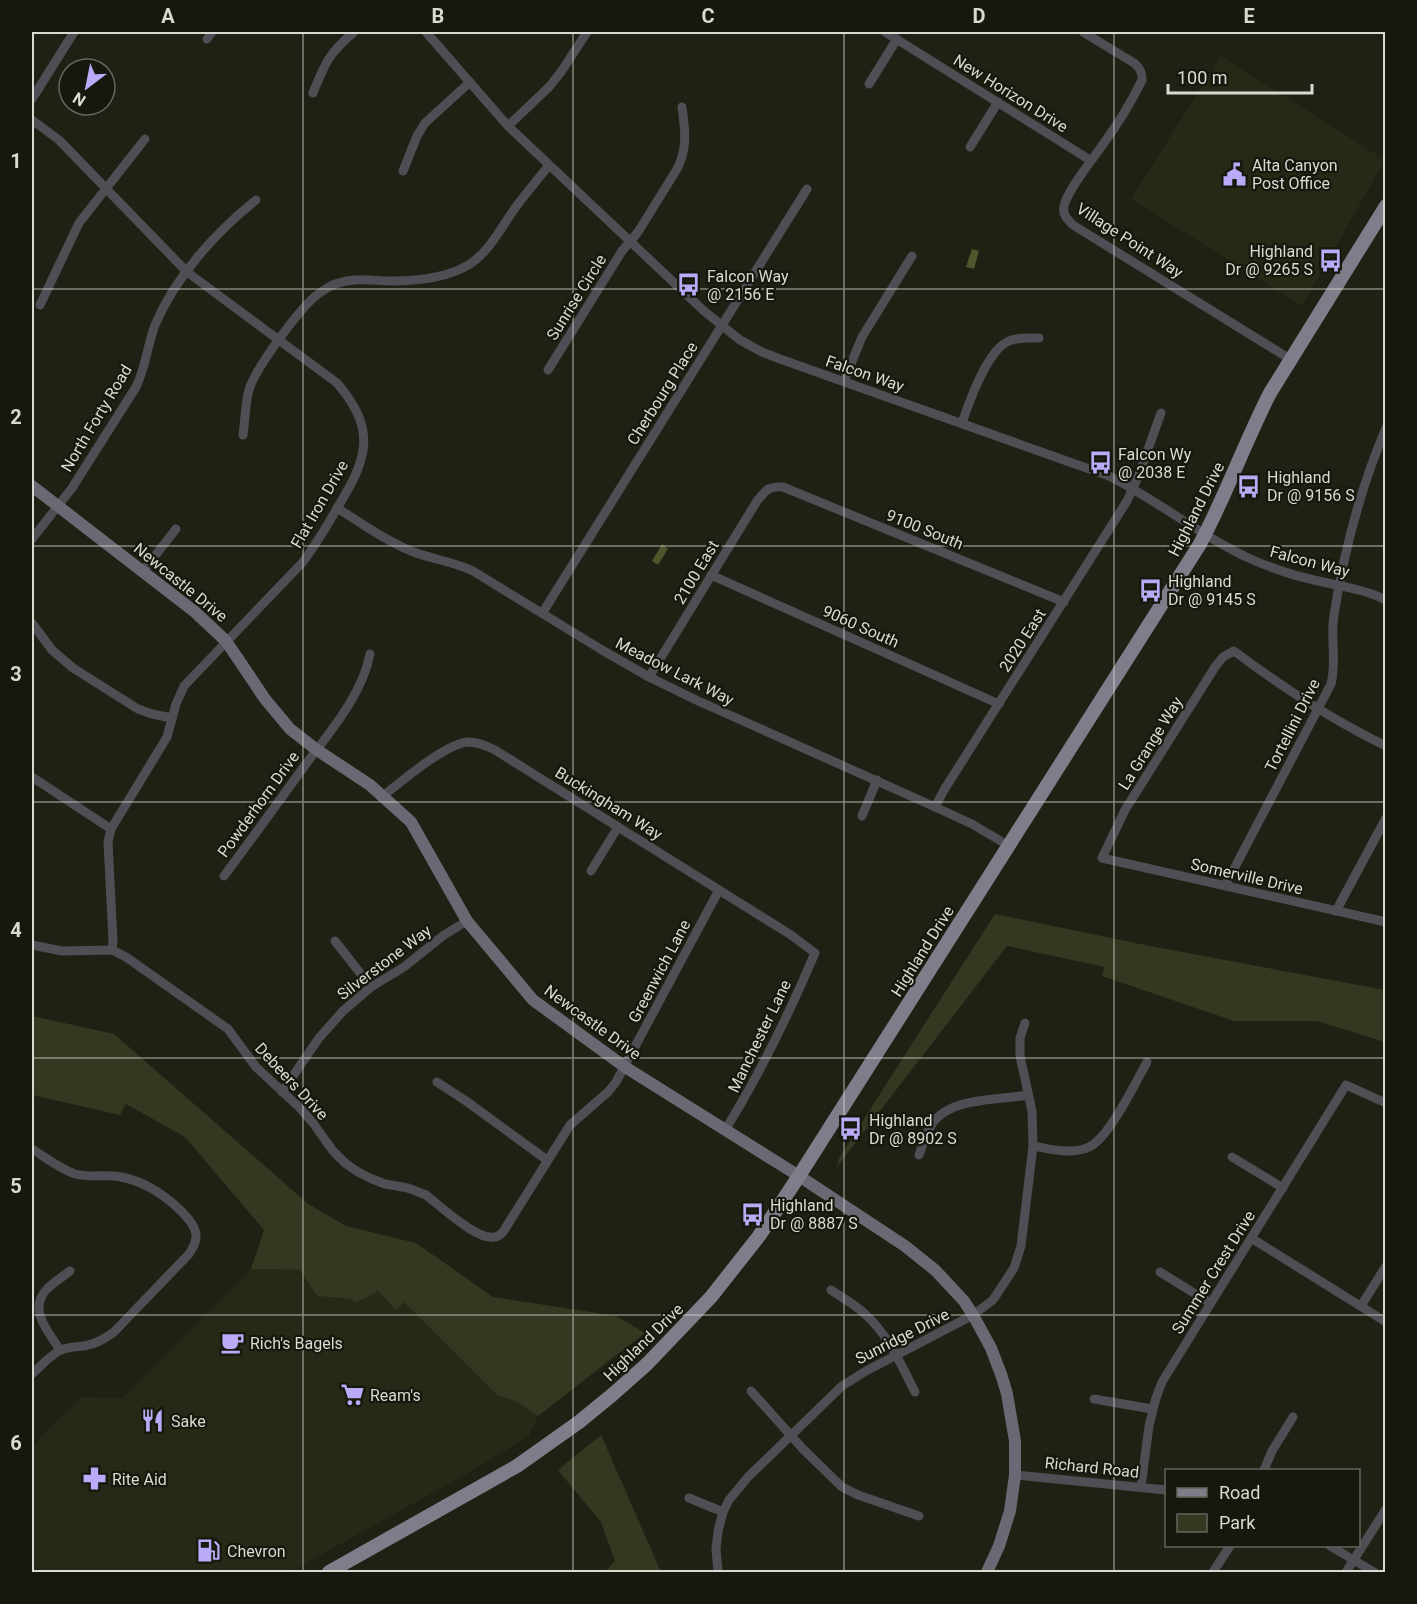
<svg xmlns="http://www.w3.org/2000/svg" width="1417" height="1604" viewBox="0 0 1417 1604" font-family="Roboto,sans-serif">
<rect width="100%" height="100%" fill="#1e2114"/>
<g fill="#252a17">
<polygon points="1221,56 1385,160 1302,306 1131,199"/>
<polygon points="251,1269 300,1270 317,1296 351,1299 378,1291 396,1309 404,1301 497,1395 517,1402 538,1416 529,1436 465,1475 290,1572 32,1572 32,1446 82,1397 122,1398"/>
</g>
<g fill="#333921">
<polygon points="995,914 1140,944 1385,990 1385,1042 1317,1021 1234,1021 1102,976 1105,967 1007,946 836,1168 839,1158"/>
<polygon points="32,1016 114,1034 307,1203 346,1226 416,1243 493,1297 616,1316 645,1333 538,1416 517,1402 497,1395 404,1302 396,1310 378,1291 357,1302 351,1299 317,1296 300,1270 251,1269 264,1230 185,1137 126,1104 120,1115 32,1095"/>
<polygon points="601,1435 661,1572 605,1572 615,1561 601,1522 558,1470"/>
</g>
<g fill="#4d572b">
<polygon points="972,249 979,251 974,269 966,267"/>
<polygon points="662,544 668,549 658,565 652,561"/>
</g>
<g fill="none" stroke-linecap="round" stroke-linejoin="round">
<g stroke="#4f4e54" stroke-width="9">
<path d="M426,32L508,126L704,311L740,340L762,352L780,359L1109,476C1159,501 1202,537 1253,560C1276,570 1299,577 1323,582C1345,587 1366,590 1386,600"/>
<polyline points="885,32 1090,160"/>
<path d="M1083,32L1134,63C1140,68 1142,72 1142,80C1132,101 1115,128 1101,147C1091,162 1068,189 1064,206C1062,214 1067,219 1073,225L1290,359"/>
<polyline points="207,39 212,32"/>
<polyline points="869,84 897,39"/>
<path d="M313,93C325,63 329,53 354,32"/>
<polyline points="32,99 74,32"/>
<path d="M32,120L59,140L187,272L337,383C379,432 366,461 336,510C326,528 315,545 303,562L184,686L176,704L167,737L111,829L108,842L113,941L112,950"/>
<polyline points="508,126 549,87 561,72 587,32"/>
<polyline points="970,147 998,102"/>
<polyline points="403,171 417,136 425,123 470,82"/>
<polyline points="40,305 79,223 145,139"/>
<path d="M548,370L622,251L638,232L677,169C688,148 685,130 682,107"/>
<polyline points="844,381 862,337 912,256"/>
<path d="M962,423C969,402 987,352 1007,342C1016,337 1029,338 1039,338"/>
<path d="M243,435C245,421 245,404 249,390C255,369 302,304 321,292C330,285 343,281 354,280C366,279 379,281 391,281C416,281 448,278 470,264C492,249 502,225 518,204C528,191 539,178 549,165"/>
<path d="M337,508C361,523 384,540 411,551C431,559 452,561 473,571L602,650L649,677L696,700L935,807L972,824L1009,846"/>
<path d="M32,539L72,488L136,387C146,367 147,346 155,325C175,277 216,232 256,200"/>
<polyline points="143,571 176,529"/>
<polyline points="711,575 999,704"/>
<polyline points="543,612 807,189"/>
<polyline points="32,623 52,650 73,668 138,709 152,714 172,718"/>
<path d="M649,677L757,501C766,490 768,486 783,487L1064,602"/>
<path d="M1386,746C1332,720 1282,687 1234,651L1223,657L1215,667L1125,810L1102,858L1386,922"/>
<polyline points="32,777 111,829"/>
<path d="M383,796C402,781 445,744 468,742C478,742 487,746 495,750L791,935L815,953C789,1014 760,1074 725,1130"/>
<polyline points="935,807 944,790 1127,501 1138,477 1161,413"/>
<polyline points="862,816 877,780"/>
<polyline points="591,871 618,827"/>
<path d="M224,876C251,840 277,804 303,768C328,734 362,696 370,654"/>
<path d="M1225,886L1331,684C1337,661 1330,638 1334,615C1344,551 1360,489 1386,428"/>
<polyline points="1336,911 1386,818"/>
<polyline points="335,941 371,987"/>
<path d="M32,945L62,951L112,950L126,957L228,1029L256,1067L300,1108L313,1123L333,1151L345,1163L358,1172L372,1179L385,1184L408,1188L426,1195C440,1206 474,1237 490,1237C496,1238 499,1236 503,1232L570,1125L608,1092L616,1082L719,890"/>
<polyline points="437,1082 466,1101 547,1160"/>
<polyline points="282,1092 319,1038 343,1011 371,987 404,967 444,935 467,921"/>
<path d="M1033,1146C1050,1149 1072,1155 1089,1147C1109,1138 1135,1083 1147,1062"/>
<path d="M32,1149C45,1157 60,1169 75,1174C90,1178 106,1174 121,1177C132,1179 142,1183 151,1188C165,1196 197,1220 196,1237C196,1244 192,1249 189,1254L114,1332C104,1339 96,1344 84,1346C76,1347 69,1347 61,1350C50,1355 41,1366 32,1374"/>
<path d="M919,1155C923,1144 926,1133 932,1124C949,1097 1000,1100 1028,1095"/>
<polyline points="1232,1157 1283,1188"/>
<polyline points="1251,1238 1386,1322"/>
<polyline points="1160,1272 1210,1303"/>
<path d="M831,1290C843,1298 856,1305 866,1315C889,1336 901,1365 915,1392"/>
<polyline points="1361,1306 1386,1266"/>
<path d="M60,1350C49,1332 27,1310 47,1289C53,1283 62,1277 70,1271"/>
<polyline points="751,1391 803,1449 842,1487 858,1495 919,1516"/>
<polyline points="1094,1399 1152,1409"/>
<polyline points="1264,1470 1272,1451 1293,1417"/>
<polyline points="1015,1475 1166,1490"/>
<polyline points="1141,1487 1149,1426 1156,1398 1162,1382 1346,1085 1386,1103"/>
<polyline points="689,1498 723,1512"/>
<polyline points="1330,1546 1374,1572"/>
<polyline points="718,1572 716,1549 718,1531 723,1512 729,1500 748,1477 842,1386 866,1371 973,1315 993,1300 1014,1268 1021,1246 1033,1146 1032,1111 1020,1056 1020,1038 1025,1023"/>
<polyline points="1213,1572 1230,1546"/>
<polyline points="1346,1572 1386,1509"/>
</g>
<polyline stroke="#6a6872" stroke-width="12" points="32,486 195,612 226,641 265,699 290,729 317,750 370,785 411,822 467,921 533,1000 625,1067 799,1176 905,1246 935,1270 964,1301 973,1315 991,1348 1002,1377 1007,1394 1015,1441 1015,1475 1010,1511 999,1546 987,1572"/>
<path stroke="#7f7d8a" stroke-width="14" d="M329,1572L517,1466L579,1422L612,1395L647,1364L711,1297L759,1236L799,1176L1200,544C1226,495 1245,442 1270,393L1386,206"/>
</g>
<path fill="none" stroke="#d9dbd3" stroke-width="1.5" stroke-opacity="0.55" d="M303,32V1572M573,32V1572M844,32V1572M1114,32V1572M32,289H1386M32,546H1386M32,802H1386M32,1058H1386M32,1315H1386"/>
<defs>
<symbol id="civic-bare" viewBox="-9 -9 18 18"><path d="M-.6-6.5H3V-4.5H.6V-3L4-1V1h2V6H-6V1h2V-1L-.6-3ZM-1.2 2.5V6h2.4V2.5Z" fill="#baaaf7" stroke="#15180c" stroke-width="2.5" paint-order="stroke"/></symbol>
<symbol id="bus-bare" viewBox="-9 -9 18 18"><path d="M-5-6H5V4H4V6H2V4H-2V6H-4V4H-5ZM-3.5-4V0h7V-4ZM-3.5 1.2v1.5H-2V1.2ZM2 1.2v1.5H3.5V1.2Z" fill="#baaaf7" stroke="#15180c" stroke-width="2.5" paint-order="stroke"/></symbol>
<symbol id="cafe-bare" viewBox="-9 -9 18 18"><path d="M-5.5-4.5H6V0H3Q3 3.5 0 3.5H-2.5Q-5.5 3.5-5.5 0ZM3-3.2v2h1.7v-2ZM-6 4.5H4V6H-6Z" fill="#baaaf7" stroke="#15180c" stroke-width="2.5" paint-order="stroke"/></symbol>
<symbol id="supermarket-bare" viewBox="-9 -9 18 18"><path d="M-6-5.5h2.5l.6 2H6L4.5 2H-2.5L-4.4-4H-6ZM-1.5 3.2a1.3 1.3 0 1 0 .1 0ZM3 3.2a1.3 1.3 0 1 0 .1 0Z" fill="#baaaf7" stroke="#15180c" stroke-width="2.5" paint-order="stroke"/></symbol>
<symbol id="restaurant-bare" viewBox="-9 -9 18 18"><path d="M-5-6h1v4h1v-4h1v4h1v-4h1v5L-1.5 .5V6h-2V.5L-5-1ZM5-6V6H3V1.5H1.5Q1.5-4 5-6Z" fill="#baaaf7" stroke="#15180c" stroke-width="2.5" paint-order="stroke"/></symbol>
<symbol id="pharmacy-bare" viewBox="-9 -9 18 18"><path d="M-2-6h4v4h4v4h-4v4h-4v-4h-4v-4h4Z" fill="#baaaf7" stroke="#15180c" stroke-width="2.5" paint-order="stroke"/></symbol>
<symbol id="fuel-bare" viewBox="-9 -9 18 18"><path d="M-5.5-6h7V0h2V4h1.3V-2.5L3-4.5l.8-.8L6-3V5H2.5V1h-1V6h-7ZM-4.2-4.7v3.2H.2V-4.7Z" fill="#baaaf7" stroke="#15180c" stroke-width="2.5" paint-order="stroke"/></symbol>
</defs>
<g fill-rule="evenodd">
<use href="#civic-bare" x="1218" y="158" width="33" height="33"/>
<use href="#bus-bare" x="1314" y="244" width="33" height="33"/>
<use href="#bus-bare" x="672" y="268" width="33" height="33"/>
<use href="#bus-bare" x="1084" y="446" width="33" height="33"/>
<use href="#bus-bare" x="1232" y="470" width="33" height="33"/>
<use href="#bus-bare" x="1134" y="574" width="33" height="33"/>
<use href="#bus-bare" x="834" y="1112" width="33" height="33"/>
<use href="#bus-bare" x="736" y="1198" width="33" height="33"/>
<use href="#cafe-bare" x="216" y="1326" width="33" height="33"/>
<use href="#supermarket-bare" x="336" y="1378" width="33" height="33"/>
<use href="#restaurant-bare" x="136" y="1404" width="33" height="33"/>
<use href="#pharmacy-bare" x="78" y="1462" width="33" height="33"/>
<use href="#fuel-bare" x="192" y="1534" width="33" height="33"/>
</g>
<g text-anchor="middle" stroke-width="4.5" stroke-linejoin="round" paint-order="stroke">
<g font-size="16" fill="#d9dbd3" stroke="#15180c">
<text transform="translate(1011 93) rotate(32)" y="6">New Horizon Drive</text>
<text transform="translate(1130 240) rotate(33)" y="6">Village Point Way</text>
<text transform="translate(576 297) rotate(-58)" y="6">Sunrise Circle</text>
<text transform="translate(865 373) rotate(19)" y="6">Falcon Way</text>
<text transform="translate(662 393) rotate(-58)" y="6">Cherbourg Place</text>
<text transform="translate(96 418) rotate(-59)" y="6">North Forty Road</text>
<text transform="translate(319 504) rotate(-60)" y="6">Flat Iron Drive</text>
<text transform="translate(1196 509) rotate(-63)" y="6">Highland Drive</text>
<text transform="translate(925 529) rotate(22)" y="6">9100 South</text>
<text transform="translate(1310 561) rotate(15)" y="6">Falcon Way</text>
<text transform="translate(696 572) rotate(-59)" y="6">2100 East</text>
<text transform="translate(181 582) rotate(39)" y="6">Newcastle Drive</text>
<text transform="translate(861 626) rotate(24)" y="6">9060 South</text>
<text transform="translate(1022 640) rotate(-57)" y="6">2020 East</text>
<text transform="translate(675 671) rotate(27)" y="6">Meadow Lark Way</text>
<text transform="translate(1292 725) rotate(-63)" y="6">Tortellini Drive</text>
<text transform="translate(1150 743) rotate(-58)" y="6">La Grange Way</text>
<text transform="translate(609 803) rotate(32)" y="6">Buckingham Way</text>
<text transform="translate(258 804) rotate(-54)" y="6">Powderhorn Drive</text>
<text transform="translate(1247 876) rotate(13)" y="6">Somerville Drive</text>
<text transform="translate(922 951) rotate(-58)" y="6">Highland Drive</text>
<text transform="translate(384 962) rotate(-37)" y="6">Silverstone Way</text>
<text transform="translate(659 971) rotate(-62)" y="6">Greenwich Lane</text>
<text transform="translate(593 1022) rotate(36)" y="6">Newcastle Drive</text>
<text transform="translate(759 1036) rotate(-64)" y="6">Manchester Lane</text>
<text transform="translate(292 1081) rotate(47)" y="6">Debeers Drive</text>
<text transform="translate(1213 1272) rotate(-58)" y="6">Summer Crest Drive</text>
<text transform="translate(902 1336) rotate(-27)" y="6">Sunridge Drive</text>
<text transform="translate(643 1342) rotate(-44)" y="6">Highland Drive</text>
<text transform="translate(1092 1467) rotate(6)" y="6">Richard Road</text>
</g>
<g font-size="16" fill="#d9dbd3" stroke="#15180c" text-anchor="start">
<text x="1252" y="171">Alta Canyon<tspan x="1252" dy="18">Post Office</tspan></text>
<text x="1313" y="257" text-anchor="end">Highland<tspan x="1313" dy="18">Dr @ 9265 S</tspan></text>
<text x="707" y="282">Falcon Way<tspan x="707" dy="18">@ 2156 E</tspan></text>
<text x="1118" y="460">Falcon Wy<tspan x="1118" dy="18">@ 2038 E</tspan></text>
<text x="1267" y="483">Highland<tspan x="1267" dy="18">Dr @ 9156 S</tspan></text>
<text x="1168" y="587">Highland<tspan x="1168" dy="18">Dr @ 9145 S</tspan></text>
<text x="869" y="1126">Highland<tspan x="869" dy="18">Dr @ 8902 S</tspan></text>
<text x="770" y="1211">Highland<tspan x="770" dy="18">Dr @ 8887 S</tspan></text>
<text x="250" y="1349">Rich's Bagels</text>
<text x="370" y="1401">Ream's</text>
<text x="171" y="1427">Sake</text>
<text x="112" y="1485">Rite Aid</text>
<text x="227" y="1557">Chevron</text>
</g>
</g>
<rect width="1417" height="1604" fill="none" stroke="#15180c" stroke-width="66"/>
<rect x="1165" y="1469" width="195" height="78" fill="#15180c" stroke="#63665c" stroke-width="1.5"/>
<rect x="1177" y="1488" width="30" height="9" fill="#7f7d8a" stroke="#63665c" stroke-width="1.5"/>
<text x="1219" y="1499" font-size="18" fill="#d9dbd3">Road</text>
<rect x="1177" y="1514" width="30" height="18" fill="#333921" stroke="#63665c" stroke-width="1.5"/>
<text x="1219" y="1529" font-size="18" fill="#d9dbd3">Park</text>
<g transform="translate(87 87) rotate(212)"><circle r="28" fill="#15180c" stroke="#63665c" stroke-width="1.5"/>
<path d="M0-4.5L10 22L0 15L-10 22Z" fill="#baaaf7"/>
<text y="-9" font-size="16" font-weight="bold" text-anchor="middle" fill="#d9dbd3">N</text>
</g>
<path d="M1168 84v9h144v-9" fill="none" stroke="#d9dbd3" stroke-width="3"/>
<text x="1177" y="84" font-size="18" fill="#d9dbd3" stroke="#15180c" stroke-width="4.5" paint-order="stroke">100 m</text>
<rect x="33" y="33" width="1351" height="1538" fill="none" stroke="#d9dbd3" stroke-width="2"/>
<g font-size="20" text-anchor="middle" font-weight="bold" fill="#d9dbd3">
<text x="168" y="23">A</text>
<text x="438" y="23">B</text>
<text x="708" y="23">C</text>
<text x="979" y="23">D</text>
<text x="1249" y="23">E</text>
<text x="16" y="168">1</text>
<text x="16" y="424">2</text>
<text x="16" y="681">3</text>
<text x="16" y="937">4</text>
<text x="16" y="1193">5</text>
<text x="16" y="1450">6</text>
</g>
</svg>
